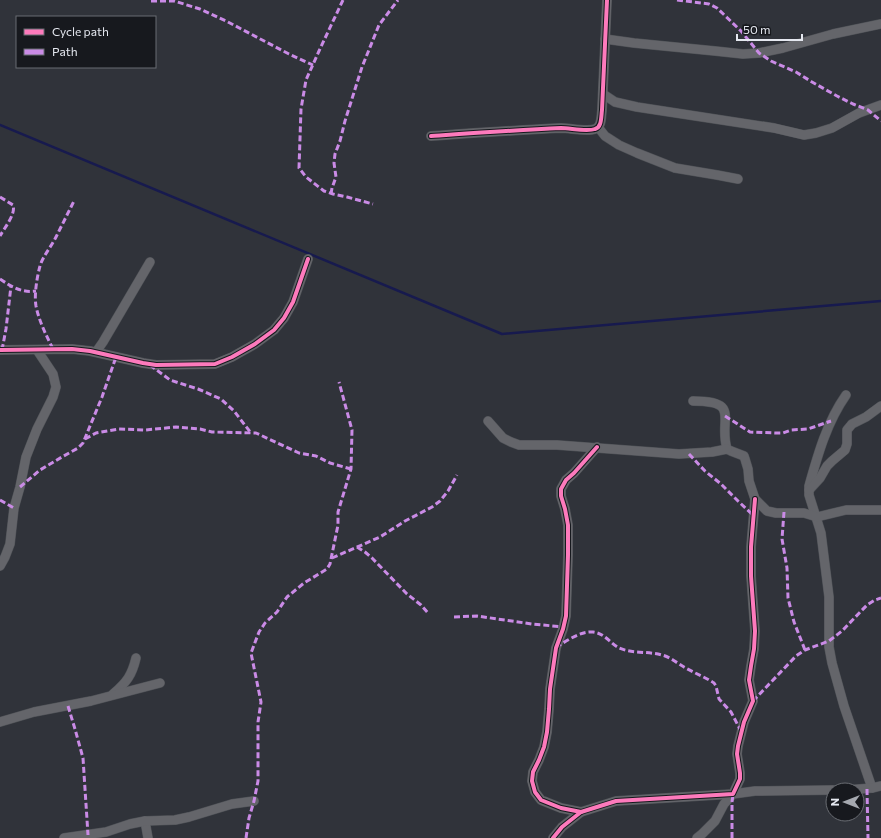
<svg xmlns="http://www.w3.org/2000/svg" width="881" height="838" viewBox="0 0 881 838" font-family="Commissioner,sans-serif">
<rect width="100%" height="100%" fill="#30333a"/>
<g fill="none" stroke-linecap="round" stroke-linejoin="round">
<polyline stroke="#171a4e" stroke-width="2.5" points="0,125 502,334 881,301"/>
<defs>
<g id="minor">
<polyline points="605,39 634,43 715,51 743,54 759,53 783,48 833,34 881,24"/>
<polyline points="603,94 615,102 637,107 774,128 804,135 816,133 832,128 859,113 881,105"/>
<polyline points="598,127 605,136 619,145 637,153 675,168 717,175 738,179"/>
<path d="M431,136C475,133 518,130 561,128C570,128 587,132 595,129C602,127 601,117 602,110L607,0"/>
<polyline points="0,350 72,349 90,351 143,363 156,365 215,364 232,357 255,344 274,330 284,318 293,302 308,259"/>
<polyline points="96,352 103,342 150,262"/>
<path d="M846,395C827,422 818,454 809,486V495L821,533L829,597V647L832,663L844,706L872,788"/>
<path d="M693,401C742,401 718,419 727,449L731,451L744,456L745,459L748,469L749,481L755,499L767,511L776,513H804L817,517L846,510H881"/>
<polyline points="488,421 503,438 511,442 519,445 557,445 679,454 712,452 727,449"/>
<polyline points="809,490 820,478 827,466 832,461 845,450 847,444 847,430 852,424 866,417 881,406"/>
<polyline points="0,566 5,557 10,544 14,508 20,487 26,457 37,429 53,397 56,387 53,374 37,350"/>
<path d="M113,694C127,682 132,675 136,658"/>
<polyline points="0,722 34,712 91,701 160,683"/>
<polyline points="847,790 872,788 881,786"/>
<polyline points="581,812 561,808 541,800 535,792 532,781 533,772 539,760 544,747 547,732 549,709 550,689 556,648 563,629 566,616 568,555 568,525 565,509 561,496 561,489 566,480 574,473 597,447"/>
<polyline points="145,821 148,838"/>
<polyline points="64,838 106,832 130,824 145,821 175,820 189,817 232,804 254,801"/>
<polyline points="553,838 562,827 581,812 616,801 733,794 740,779 740,773 737,754 738,746 744,722 753,701 749,680 751,666 754,649 755,631 751,576 751,547 755,499"/>
<polyline points="697,838 702,834 715,821 724,804 733,794 755,791 833,790"/>
</g>
</defs>
<use href="#minor" stroke="#4e5156" stroke-width="10"/>
<use href="#minor" stroke="#64656a" stroke-width="9"/>
<g stroke="#ca8be6" stroke-width="3" stroke-dasharray="6 3" stroke-linecap="butt">
<polyline points="343,0 319,51 306,80 301,109 299,168 306,177 324,191 333,194 347,197 373,204"/>
<polyline points="677,0 709,4 717,8 741,31 759,53 771,61 796,72 812,82 837,96 853,104 868,110 881,121"/>
<polyline points="151,1 174,1 200,9 226,21 289,54 313,65"/>
<polyline points="331,194 332,188 336,177 334,163 335,154 340,141 345,121 362,67 379,25 398,0"/>
<path d="M0,197L13,205C16,214 5,227 0,236"/>
<path d="M0,279C12,287 21,293 36,291"/>
<path d="M53,349C46,335 39,321 36,306C34,295 37,277 40,266C43,256 51,247 56,237C62,225 68,213 74,201"/>
<polyline points="2,350 6,329 11,286"/>
<polyline points="150,365 170,380 198,389 221,399 234,411 251,433"/>
<polyline points="725,416 750,432 775,433 783,433 791,430 808,429 831,421"/>
<polyline points="85,439 96,433 119,429 145,430 176,427 200,429 212,432 256,433 299,453 316,456 330,463 351,469"/>
<polyline points="689,454 705,471 721,484 738,501 754,516"/>
<polyline points="20,487 40,470 62,457 78,448 83,443 102,397 116,357"/>
<polyline points="0,500 14,508"/>
<polyline points="784,512 782,539 787,568 788,598 794,622 805,650"/>
<polyline points="357,547 365,552 372,558 407,594 421,605 428,613"/>
<polyline points="332,558 380,537 405,521 432,507 440,501 448,491 457,475"/>
<polyline points="454,617 477,616 532,624 564,627"/>
<path d="M556,647C567,641 580,631 593,632C604,633 610,643 619,648C633,654 648,651 662,655C670,657 677,663 684,667C694,673 705,677 714,683L716,686L719,699L731,712L741,731"/>
<polyline points="753,701 796,656 805,650 829,641 842,631 867,605 875,600 881,598"/>
<polyline points="68,706 75,729 83,758 88,835"/>
<polyline points="867,789 868,838"/>
<polyline points="246,838 249,818 254,801 258,781 258,722 261,702 251,653 259,632 265,623 277,612 287,597 304,583 327,569 330,564 338,525 338,512 351,469 352,430 339,382"/>
<polyline points="732,838 732,802 733,794"/>
</g>
<defs>
<g id="cycleway">
<path d="M431,136C475,133 518,130 561,128C570,128 587,132 595,129C602,127 601,117 602,110L607,0"/>
<polyline points="0,350 72,349 90,351 143,363 156,365 215,364 232,357 255,344 274,330 284,318 293,302 308,259"/>
<polyline points="581,812 561,808 541,800 535,792 532,781 533,772 539,760 544,747 547,732 549,709 550,689 556,648 563,629 566,616 568,555 568,525 565,509 561,496 561,489 566,480 574,473 597,447"/>
<polyline points="553,838 562,827 581,812 616,801 733,794 740,779 740,773 737,754 738,746 744,722 753,701 749,680 751,666 754,649 755,631 751,576 751,547 755,499"/>
</g>
</defs>
<use href="#cycleway" stroke="#17191e" stroke-width="6"/>
<use href="#cycleway" stroke="#fd7abc" stroke-width="4"/>
</g>
<rect x="16" y="16" width="140" height="52" fill="#17191e" stroke="#696c72"/>
<rect x="24" y="29" width="20" height="6" fill="#fd7abc" stroke="#696c72"/>
<text x="52" y="36" font-size="12" fill="#e5e8f0">Cycle path</text>
<rect x="24" y="49" width="20" height="6" fill="#ca8be6" stroke="#696c72"/>
<text x="52" y="56" font-size="12" fill="#e5e8f0">Path</text>
<g transform="translate(845 802) rotate(270)"><circle r="19" fill="#17191e" stroke="#696c72"/>
<path d="M0-3L7 15L0 10L-7 15Z" fill="#a6a9b0"/>
<text y="-6" font-size="11" font-weight="bold" text-anchor="middle" fill="#e5e8f0">N</text>
</g>
<path d="M737 34v6h65v-6" fill="none" stroke="#e5e8f0" stroke-width="2"/>
<text x="743" y="34" font-size="12" fill="#e5e8f0" stroke="#17191e" stroke-width="3" paint-order="stroke">50 m</text>
</svg>
